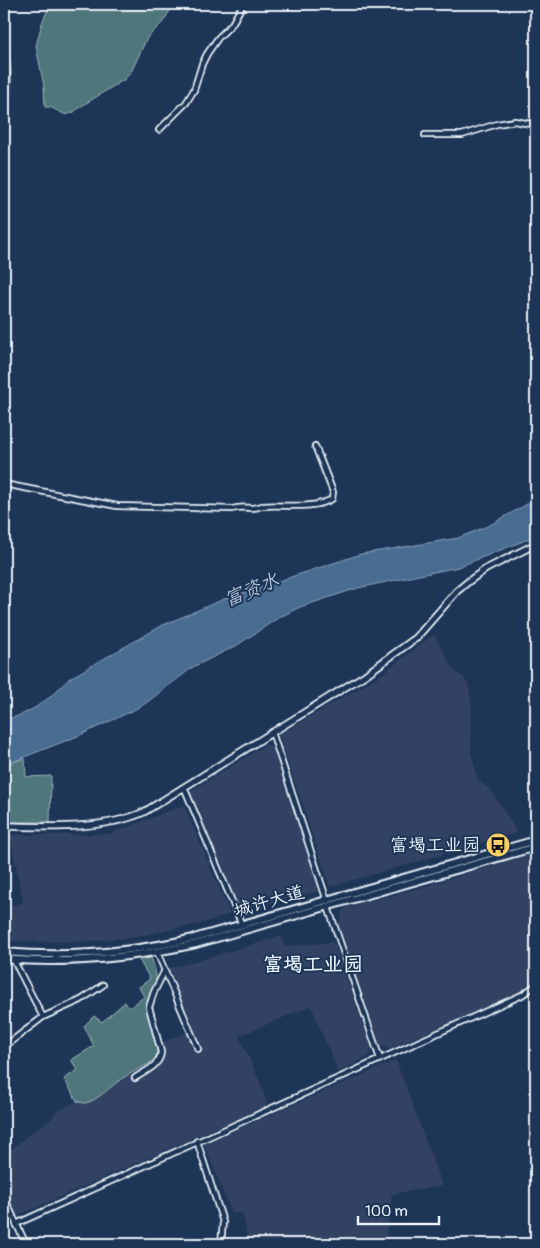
<svg xmlns="http://www.w3.org/2000/svg" width="540" height="1248" viewBox="0 0 540 1248" font-family="Pangolin,'LXGW WenKai TC',sans-serif">
<rect width="100%" height="100%" fill="#1d3557"/>
<filter id="ink" filterUnits="userSpaceOnUse"><feTurbulence type="fractalNoise" baseFrequency=".02" numOctaves="2"/><feDisplacementMap in="SourceGraphic" scale="10" xChannelSelector="R" yChannelSelector="G"/><feConvolveMatrix kernelMatrix="1 2 1 2 8 2 1 2 1" color-interpolation-filters="sRGB"/></filter>
<g filter="url(#ink)">
<g fill="#334263">
<polygon points="434,634 454,671 464,678 468,684 472,706 471,751 477,778 494,794 517,833 330,887 279,735 379,676"/>
<polygon points="267,744 272,747 320,891 241,910 189,792"/>
<polygon points="184,805 230,914 203,923 129,938 74,942 6,941 4,938 4,908 23,902 10,835 110,834"/>
<polygon points="531,854 536,870 536,979 531,987 389,1049 379,1045 339,925 342,912 345,908 423,887"/>
<polygon points="281,936 285,946 334,942 372,1049 368,1057 338,1072 311,1006 239,1036 259,1080 268,1105 17,1216 4,1189 10,1150 37,1128 51,1120 56,1112 77,1101 85,1103 136,1069 151,1063 155,1058 164,1058 161,1043 194,1029 169,968 207,958"/>
<polygon points="396,1060 442,1186 392,1194 385,1244 249,1244 242,1212 232,1214 204,1144"/>
</g>
<g fill="#50767a" stroke="#9cb4b9">
<polygon points="50,4 174,4 163,22 147,38 132,70 125,79 80,107 74,112 66,115 50,107 45,107 44,86 36,46 42,23"/>
<path d="M4,39C11,47 12,82 11,93C10,102 6,111 4,120Z"/>
<polygon points="25,758 26,777 51,776 50,822 4,822 4,765"/>
<path d="M151,958C157,971 158,981 152,994C149,999 147,1003 147,1009C147,1022 162,1046 155,1058C153,1063 130,1073 123,1078C113,1084 96,1102 85,1103C82,1103 80,1102 77,1101L64,1079L78,1070L71,1060L94,1046L84,1026L94,1016L102,1022L125,1002L129,1008L144,997L139,987L150,979L139,960Z"/>
</g>
<polygon fill="#4a6c91" stroke="#89a1ba" points="536,499 536,536 458,567 358,588 300,607 278,618 236,646 193,667 146,703 132,711 78,736 4,765 4,720 21,715 36,707 50,697 70,678 163,625 224,599 361,554 458,538 490,525"/>
<g fill="none" stroke-linecap="round" stroke-linejoin="round">
<defs>
<g id="minor">
<polyline points="159,130 186,103 194,90 202,64 207,54 218,38 232,24 243,4"/>
<polyline points="425,135 462,135 497,124 515,121 536,125"/>
<path d="M4,484L117,506L232,509C239,507 244,507 251,508C255,508 259,507 262,506C284,504 312,510 332,499L333,492L315,446"/>
<polyline points="272,732 327,901"/>
<polyline points="184,787 242,925"/>
<polyline points="328,907 380,1059"/>
<polyline points="4,945 8,952"/>
<polyline points="157,952 198,1049"/>
<polyline points="13,959 43,1017"/>
<polyline points="4,1047 43,1017 81,1000 103,985"/>
<path d="M135,1078C145,1071 160,1066 161,1052L149,1007L154,992L165,970"/>
<polyline points="197,1141 223,1222 221,1244"/>
<polyline points="4,1154 4,1159"/>
<polyline points="4,1197 23,1238 23,1241 16,1244"/>
<polyline points="16,1224 522,995 536,985"/>
</g>
<path id="tertiary" d="M4,826C48,827 104,830 144,812L365,675L416,638L457,591L469,581L486,569L536,544"/>
<g id="secondary">
<path d="M4,952C68,958 131,952 194,938L536,840"/>
<path d="M4,959C69,965 132,958 196,944L536,847"/>
</g>
</defs>
<use href="#minor" stroke="#e8f1f8" stroke-width="8"/>
<use href="#tertiary" stroke="#e8f1f8" stroke-width="9"/>
<use href="#secondary" stroke="#e8f1f8" stroke-width="10"/>
<use href="#minor" stroke="#1d3557" stroke-width="4.5"/>
<use href="#tertiary" stroke="#1d3557" stroke-width="5.5"/>
<use href="#secondary" stroke="#1d3557" stroke-width="6"/>
</g>
</g>
<defs>
<symbol id="bus-disc" viewBox="-11 -11 22 22"><circle r="9.5" fill="#ffd166" stroke="#1d3557"/><path d="M-5-6H5V4H4V6H2V4H-2V6H-4V4H-5ZM-3.5-4V0h7V-4ZM-3.5 1.2v1.5H-2V1.2ZM2 1.2v1.5H3.5V1.2Z" fill="#111"/></symbol>
</defs>
<g fill-rule="evenodd">
<use href="#bus-disc" x="484" y="831" width="28" height="28"/>
</g>
<g text-anchor="middle" stroke-width="4" stroke-linejoin="round" paint-order="stroke">
<g font-size="18" fill="#e8f1f8" stroke="#1d3557" text-anchor="end">
<text x="480" y="851">富堨工业园</text>
</g>
<g font-size="18" fill="#e8f1f8" stroke="#1d3557">
<text transform="translate(269 901) rotate(-16)" y="6">城许大道</text>
</g>
<g font-size="19" font-style="italic" fill="#b1c2d4" stroke="#1d3557">
<text transform="translate(251 589) rotate(-23)" y="7">富资水</text>
</g>
<g font-size="20" font-weight="bold" fill="#e8f1f8" stroke="#1d3557">
<text x="313" y="971">富堨工业园</text>
</g>
</g>
<rect width="540" height="1248" fill="none" stroke="#1d3557" stroke-width="20"/>
<rect x="10" y="10" width="520" height="1228" fill="none" stroke="#e8f1f8" stroke-width="2" filter="url(#ink)"/>
<path d="M358 1216v8h81v-8" fill="none" stroke="#e8f1f8" stroke-width="2.5"/>
<text x="365" y="1216" font-size="15" fill="#e8f1f8" stroke="#1d3557" stroke-width="4" paint-order="stroke">100 m</text>
</svg>
